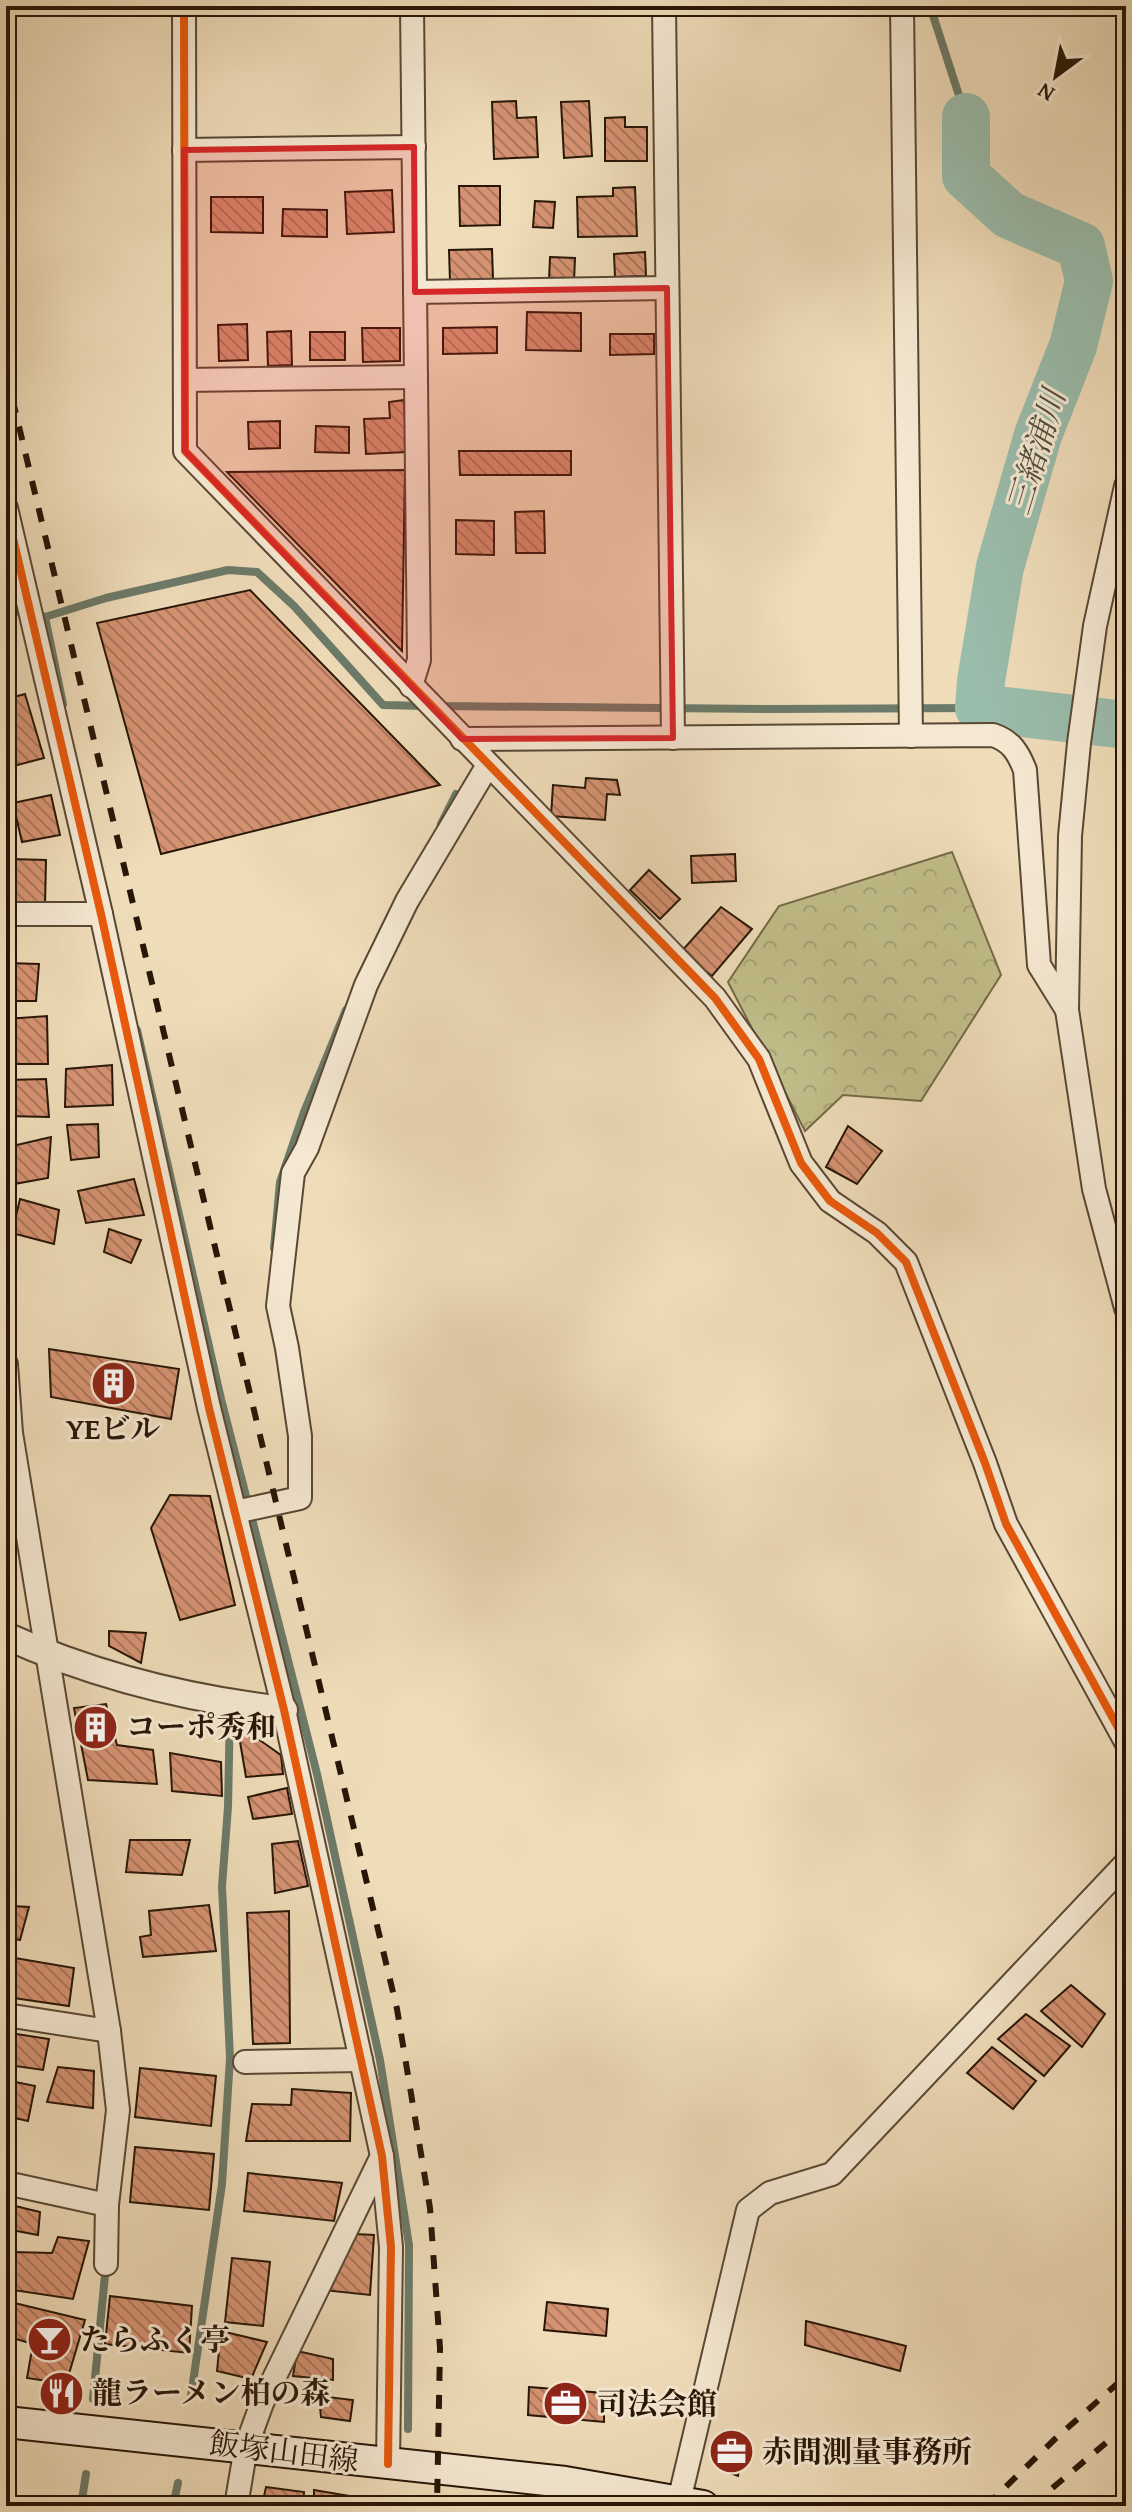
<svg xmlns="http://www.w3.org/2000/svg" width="1132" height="2512" viewBox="0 0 1132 2512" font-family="'Gentium Book Plus','Noto Serif JP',serif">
<defs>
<pattern id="park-crowns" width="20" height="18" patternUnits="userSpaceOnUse" patternTransform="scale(2)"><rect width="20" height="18" fill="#c1be8a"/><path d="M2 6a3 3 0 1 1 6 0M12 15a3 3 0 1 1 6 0" fill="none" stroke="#a6a376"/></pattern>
<pattern id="building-back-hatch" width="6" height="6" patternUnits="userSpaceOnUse" patternTransform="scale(2)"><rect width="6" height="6" fill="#d69373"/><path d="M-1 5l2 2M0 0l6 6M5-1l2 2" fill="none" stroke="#ae775c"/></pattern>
</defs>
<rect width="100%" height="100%" fill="#efdcb9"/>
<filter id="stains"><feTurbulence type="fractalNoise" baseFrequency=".0025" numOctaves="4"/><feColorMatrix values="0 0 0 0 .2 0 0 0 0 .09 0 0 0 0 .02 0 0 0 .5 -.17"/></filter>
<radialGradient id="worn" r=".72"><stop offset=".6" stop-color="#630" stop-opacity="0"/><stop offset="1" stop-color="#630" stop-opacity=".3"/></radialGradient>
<polygon fill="url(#park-crowns)" stroke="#746a48" stroke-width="2" points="952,852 1001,975 921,1101 843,1095 805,1131 728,982 779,906"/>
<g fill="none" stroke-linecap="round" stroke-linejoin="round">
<g stroke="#6c7a69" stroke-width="8">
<polyline points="930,6 966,117"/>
<polyline points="6,609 45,617 106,598 228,570 257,572 294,606 383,705 425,706"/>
<polyline points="45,617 63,704"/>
<polyline points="439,706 773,709 979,708"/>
<polyline points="441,824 456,794"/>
<polyline points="137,1030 221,1399 247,1500"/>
<polyline points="274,1248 280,1182 304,1112 346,1010"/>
<polyline points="250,1511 317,1774 380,2060 409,2245 408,2429"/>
<polyline points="191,2396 222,2184 230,2058 222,1886 228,1807 230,1708"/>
<polyline points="93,2399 106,2265"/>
<polyline points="81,2506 86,2474"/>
<polyline points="173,2506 178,2483"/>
</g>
<polyline stroke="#9abcab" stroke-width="48" points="966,117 966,176 1009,215 1081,246 1089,281 1073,346 1038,435 1000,567 981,681 979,708 1126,725"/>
</g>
<g fill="url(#building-back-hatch)" stroke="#271607" stroke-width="2">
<polygon points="516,101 517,118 536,117 538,157 494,159 492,102"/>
<polygon points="589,101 592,156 564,158 561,102"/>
<polygon points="625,117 625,127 647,127 647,161 605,161 605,118"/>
<polygon points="459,186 500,186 500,225 460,226"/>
<polygon points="635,187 637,236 578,237 577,197 613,196 613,188"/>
<polygon points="392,190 394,232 347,234 345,192"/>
<polygon points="211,197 263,197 263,233 211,232"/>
<polygon points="535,201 555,202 553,228 533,227"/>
<polygon points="283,209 327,210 327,237 282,236"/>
<polygon points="492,249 493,279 450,281 449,250"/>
<polygon points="645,252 646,276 615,277 614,254"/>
<polygon points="550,257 575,258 574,282 549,281"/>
<polygon points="527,312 581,313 581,351 526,350"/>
<polygon points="247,324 248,360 219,361 218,325"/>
<polygon points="497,327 497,353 443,354 443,328"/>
<polygon points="362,328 400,328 400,361 363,362"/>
<polygon points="291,331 292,365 268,366 267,332"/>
<rect x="310" y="332" width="35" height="28"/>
<polygon points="610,334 654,334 654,354 610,355"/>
<polygon points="404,400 407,452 366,454 364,419 390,418 389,402"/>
<polygon points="280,421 280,448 249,449 248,422"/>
<polygon points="316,426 349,427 349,453 315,452"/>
<polygon points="459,451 571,451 571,475 460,475"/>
<polygon points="405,470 402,651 227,472"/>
<polygon points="544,511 545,553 516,553 515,512"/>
<polygon points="456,520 494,521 494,555 456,554"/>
<polygon points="250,590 440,785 161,854 97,623"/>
<polygon points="25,694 44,758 6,768 6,699"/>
<polygon points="586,778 617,780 620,795 607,794 605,820 551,816 553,785 585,788"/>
<polygon points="51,795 60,835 22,842 13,803"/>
<polygon points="735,854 736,881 692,883 691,856"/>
<polygon points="11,859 46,860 45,905 6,904 6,866 11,866"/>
<polygon points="649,870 680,899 660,919 630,890"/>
<polygon points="721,907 752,929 712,976 680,953"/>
<polygon points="6,963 39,964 36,1001 6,1001"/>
<polygon points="47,1016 48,1064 6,1064 6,1019"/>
<polygon points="112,1065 113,1105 65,1107 66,1069"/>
<polygon points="46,1079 49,1117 6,1116 6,1080"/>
<polygon points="98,1124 99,1157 71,1160 67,1125"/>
<polygon points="848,1126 882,1151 857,1184 826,1167"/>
<polygon points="51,1137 48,1178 14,1184 8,1147"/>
<polygon points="134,1179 144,1215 86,1223 78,1191"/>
<polygon points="20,1199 59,1210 54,1244 12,1233"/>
<polygon points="109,1229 141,1240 131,1263 104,1252"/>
<polygon points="49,1349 179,1369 171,1419 51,1397"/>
<polygon points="170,1495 210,1496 235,1605 180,1620 151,1528"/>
<polygon points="109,1631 146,1633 141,1663 109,1646"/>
<polygon points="106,1704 117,1745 153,1750 157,1784 88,1780 74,1708"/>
<polygon points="251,1734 281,1755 283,1774 246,1777 239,1736"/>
<polygon points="170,1753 221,1762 222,1796 172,1791"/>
<polygon points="287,1788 292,1814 253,1819 248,1797"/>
<polygon points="130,1840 190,1840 182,1875 126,1872"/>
<polygon points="298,1841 308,1886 275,1893 272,1844"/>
<polygon points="6,1897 13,1898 12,1906 29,1907 20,1940 6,1937"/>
<polygon points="209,1905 216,1951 143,1957 140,1937 151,1935 149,1911"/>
<polygon points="289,1911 290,2043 253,2044 247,1913"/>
<polygon points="9,1957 74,1968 69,2006 6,1997"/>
<polygon points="1071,1985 1105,2014 1082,2047 1041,2011"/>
<polygon points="1026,2014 1070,2046 1044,2076 998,2039"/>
<polygon points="10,2033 49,2039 43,2070 8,2065"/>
<polygon points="992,2047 1036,2081 1013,2109 967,2073"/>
<polygon points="58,2067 94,2071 93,2108 47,2102"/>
<polygon points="140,2068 216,2076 211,2126 135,2117"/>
<polygon points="6,2080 35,2086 28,2121 6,2116"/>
<polygon points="292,2089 351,2093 350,2141 246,2141 252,2104 291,2105"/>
<polygon points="135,2147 214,2154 209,2210 130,2202"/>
<polygon points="248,2173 342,2183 334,2221 244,2211"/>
<polygon points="7,2204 40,2212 38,2235 6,2229"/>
<polygon points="355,2234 374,2235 370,2295 323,2290"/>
<polygon points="58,2237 89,2241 73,2299 6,2289 6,2271 13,2252 52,2253"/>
<polygon points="232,2258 270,2262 263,2326 225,2322"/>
<polygon points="110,2296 192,2306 189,2353 105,2344"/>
<polygon points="6,2301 85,2320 66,2384 27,2378 33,2344 6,2336"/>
<polygon points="547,2302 608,2309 606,2336 544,2330"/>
<polygon points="806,2321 906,2346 900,2371 805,2345"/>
<polygon points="221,2331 267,2342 251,2379 217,2371"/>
<polygon points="297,2351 333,2359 333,2380 293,2376"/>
<polygon points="46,2384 80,2389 77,2402 43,2396"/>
<polygon points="529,2387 604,2393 604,2422 528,2415"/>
<polygon points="319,2396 353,2400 350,2421 321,2417"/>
<polygon points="723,2431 744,2434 738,2476 719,2469"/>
<polygon points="266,2487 304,2492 303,2506 262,2506"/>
<polygon points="314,2490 356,2497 356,2506 314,2506"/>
</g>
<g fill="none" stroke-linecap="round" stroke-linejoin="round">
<defs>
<g id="minor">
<polyline points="184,6 185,451 715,998 759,1059 801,1163 830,1201 877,1233 906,1262 985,1463 1006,1524 1126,1742"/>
<polyline points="664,6 673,738"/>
<polyline points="902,6 911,736"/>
<polyline points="184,150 414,147"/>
<polyline points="415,292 667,288"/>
<polyline points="185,380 416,377"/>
<polyline points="1126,486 1095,626 1079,743 1070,836 1067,1010 1094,1189 1126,1308"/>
<polyline points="6,508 101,914 209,1408 284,1710 382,2156 391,2247 388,2464"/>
<polyline points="411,686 419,660 412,6"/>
<path d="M462,739L993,735C1011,741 1018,752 1025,770L1039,965L1067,1010"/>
<polyline points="6,914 101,914"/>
<polyline points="6,1364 11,1433 109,2031 118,2110 107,2205 6,2183"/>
<polyline points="235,1512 300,1498 300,1436 287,1348 278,1306 293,1173 307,1148 366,985 407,901 488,765"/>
<polyline points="6,2015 109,2031"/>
<polyline points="245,2062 361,2060"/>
<polyline points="106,2264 107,2205"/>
<polyline points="679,2501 748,2210 770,2193 832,2174 1126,1863"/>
<polyline points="236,2506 246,2447 262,2403 382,2156"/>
</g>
<path id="tertiary" d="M6,1636C95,1676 188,1699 284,1710"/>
<polyline id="secondary" points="6,2422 565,2482 703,2506"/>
</defs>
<use href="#minor" stroke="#594834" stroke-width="26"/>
<use href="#tertiary" stroke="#594834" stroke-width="30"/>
<use href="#secondary" stroke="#271607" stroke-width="34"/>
<use href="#minor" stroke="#f5e8d2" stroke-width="22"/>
<use href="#tertiary" stroke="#f5e8d2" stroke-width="26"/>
<use href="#secondary" stroke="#f5e8d2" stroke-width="30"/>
<g stroke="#271607" stroke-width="6" stroke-dasharray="14 14" stroke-linecap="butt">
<polyline points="6,372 397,2009 430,2208 440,2348 437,2506"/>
<polyline points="986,2506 1055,2439 1126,2376"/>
<polyline points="1031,2506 1126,2426"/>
</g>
<defs>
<g id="cycleway">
<polyline points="184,6 185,451 715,998 759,1059 801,1163 830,1201 877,1233 906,1262 985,1463 1006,1524 1126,1742"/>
<polyline points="6,508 101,914 209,1408 284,1710 382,2156 391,2247 388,2464"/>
</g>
</defs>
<use href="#cycleway" stroke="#f5e8d2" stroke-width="13"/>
<use href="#cycleway" stroke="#e8590c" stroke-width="8"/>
</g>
<path fill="#d62828" fill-opacity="0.2" stroke="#d62828" stroke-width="6" stroke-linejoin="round" d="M414,147L415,292L667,288L673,738L462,739L185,451L184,150Z"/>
<defs>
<symbol id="building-disc" viewBox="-11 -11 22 22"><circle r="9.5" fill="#8f2418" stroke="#f5e8d2"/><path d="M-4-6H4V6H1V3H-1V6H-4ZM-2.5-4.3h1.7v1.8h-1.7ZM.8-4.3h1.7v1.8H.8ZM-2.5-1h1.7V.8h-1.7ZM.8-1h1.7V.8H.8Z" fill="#fff"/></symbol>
<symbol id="bar-disc" viewBox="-11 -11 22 22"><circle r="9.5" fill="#8f2418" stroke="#f5e8d2"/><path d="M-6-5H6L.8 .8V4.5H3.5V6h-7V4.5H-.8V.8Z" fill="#fff"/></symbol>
<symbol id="restaurant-disc" viewBox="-11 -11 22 22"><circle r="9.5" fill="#8f2418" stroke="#f5e8d2"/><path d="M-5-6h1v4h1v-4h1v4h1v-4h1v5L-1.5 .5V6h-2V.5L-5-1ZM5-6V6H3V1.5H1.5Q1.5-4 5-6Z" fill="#fff"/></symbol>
<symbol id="office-disc" viewBox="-11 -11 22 22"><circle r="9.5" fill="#8f2418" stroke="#f5e8d2"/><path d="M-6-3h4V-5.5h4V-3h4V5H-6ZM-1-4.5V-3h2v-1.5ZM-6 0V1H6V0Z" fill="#fff"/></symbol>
</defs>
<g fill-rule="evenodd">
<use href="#building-disc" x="88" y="1358" width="51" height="51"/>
<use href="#building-disc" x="70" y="1702" width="51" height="51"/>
<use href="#bar-disc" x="24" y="2314" width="51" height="51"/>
<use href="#restaurant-disc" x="36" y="2368" width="51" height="51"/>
<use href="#office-disc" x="540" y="2378" width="51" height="51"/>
<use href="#office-disc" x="706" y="2426" width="51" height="51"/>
</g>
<g text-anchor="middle" stroke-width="6" stroke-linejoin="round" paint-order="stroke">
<g font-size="30" font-weight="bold" fill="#271607" stroke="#f5e8d2" text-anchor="start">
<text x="113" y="1439" text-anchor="middle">YEビル</text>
<text x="126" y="1737">コーポ秀和</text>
<text x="80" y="2350">たらふく亭</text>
<text x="92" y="2403">龍ラーメン柏の森</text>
<text x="597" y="2414">司法会館</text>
<text x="762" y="2462">赤間測量事務所</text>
</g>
<g font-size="30" fill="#271607" stroke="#f5e8d2">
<text transform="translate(284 2452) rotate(7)" y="10">飯塚山田線</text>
</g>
<g font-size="32" font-style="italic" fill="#4f5040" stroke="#f5e8d2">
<text transform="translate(1036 452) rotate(-73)" y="11">三緒浦川</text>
</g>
</g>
<rect width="1132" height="2512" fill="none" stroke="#efdcb9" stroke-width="32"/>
<rect x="8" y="8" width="1116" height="2496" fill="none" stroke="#271607" stroke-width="4"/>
<rect x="16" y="16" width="1100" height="2480" fill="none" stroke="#271607" stroke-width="2"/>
<g transform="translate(1056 76) rotate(212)" stroke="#f5e8d2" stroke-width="6" paint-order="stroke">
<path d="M0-6L14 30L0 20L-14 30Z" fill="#271607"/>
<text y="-12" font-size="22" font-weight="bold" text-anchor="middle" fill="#271607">N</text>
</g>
<rect width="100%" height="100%" filter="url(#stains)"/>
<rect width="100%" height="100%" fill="url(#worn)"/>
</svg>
